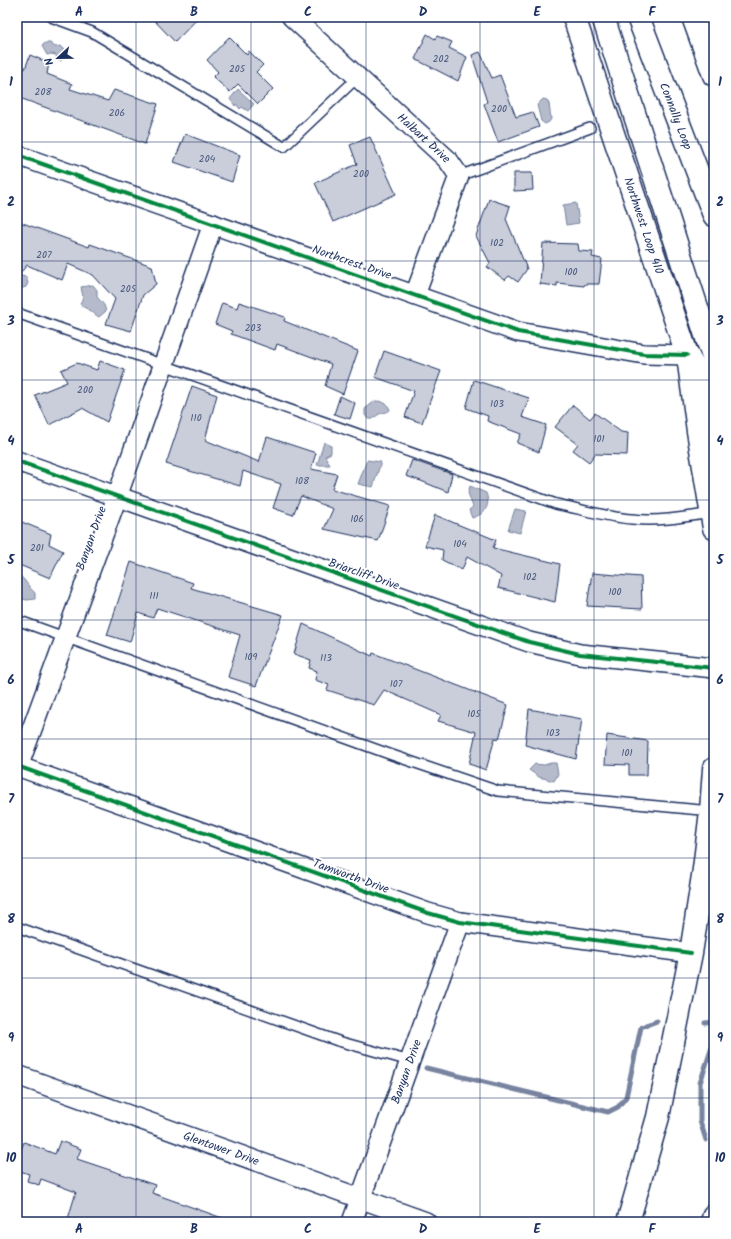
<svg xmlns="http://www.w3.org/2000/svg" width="731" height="1239" viewBox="0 0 731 1239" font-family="Kalam,sans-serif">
<rect width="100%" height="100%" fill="#fff"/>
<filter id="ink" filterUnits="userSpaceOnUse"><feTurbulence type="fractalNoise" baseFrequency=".025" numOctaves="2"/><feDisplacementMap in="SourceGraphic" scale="8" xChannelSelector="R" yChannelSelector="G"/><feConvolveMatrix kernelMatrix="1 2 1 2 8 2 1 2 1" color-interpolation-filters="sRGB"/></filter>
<g filter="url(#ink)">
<g fill="#b5bbca" stroke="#77839f">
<polygon points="45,43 50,43 55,47 60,46 64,50 62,54 64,58 61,61 57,59 56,55 51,54 47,55 42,46"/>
<polygon points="238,89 254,104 248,111 242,107 240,109 236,104 235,106 230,99"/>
<polygon points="543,99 547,100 549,104 551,119 549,122 545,124 541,121 537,105"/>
<polygon points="576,203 579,223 566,225 563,205"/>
<polygon points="17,275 26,277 28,283 26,287 20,289 17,289"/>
<path d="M93,285L97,290V297L104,305L106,311L99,317C95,315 94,313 91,311C87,308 83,308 80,304L83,297L81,287Z"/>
<path d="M375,401C382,401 388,403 390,410C386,413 386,412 382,413C378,414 375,417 373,419H368L365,415V409Z"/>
<polygon points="324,442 331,446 331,453 325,456 330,465 317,465"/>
<polygon points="367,460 381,462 373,487 358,484"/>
<path d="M470,486L486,493C491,506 485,514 472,518L469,510L473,507L468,493Z"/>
<polygon points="515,509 526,511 520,533 508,530"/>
<path d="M19,575C26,580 28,587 35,593V599L27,600L17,598V576Z"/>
<polygon points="551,763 556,763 558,774 554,781 539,777 529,770 535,764 544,765"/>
</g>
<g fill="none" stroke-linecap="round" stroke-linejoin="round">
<g stroke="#77839f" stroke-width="5">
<polyline points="705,1023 714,1022"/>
<polyline points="426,1068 608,1112 618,1107 626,1097 641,1027 657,1021"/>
<polyline points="706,1140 700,1121 700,1083 714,1041"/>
</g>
</g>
<g fill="#caceda" stroke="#1b2f5e">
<polygon points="151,17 199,17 175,42"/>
<polygon points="427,34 435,39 437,36 452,42 449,48 467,57 458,81 415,59"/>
<polygon points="229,37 247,55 249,51 263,65 256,72 273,89 258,104 238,84 230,92 213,77 218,72 207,60"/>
<polygon points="480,52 492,78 500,75 516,117 533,112 539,127 498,142 484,104 487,102 472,55"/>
<polygon points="30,55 49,63 47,74 72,84 70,89 108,101 114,90 158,104 145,144 17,97 17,66 25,69"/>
<polygon points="185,134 240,155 232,182 174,162"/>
<polygon points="370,137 396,194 333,222 315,183 357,164 350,145"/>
<polygon points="514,173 532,173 533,190 514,191"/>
<polygon points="489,199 510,206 506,219 527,269 518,282 509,276 505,280 487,267 490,263 476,236"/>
<polygon points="20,222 89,247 90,244 152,266 156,284 143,295 131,331 106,324 115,299 93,275 68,264 62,280 27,265 17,277 17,231"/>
<polygon points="543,243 578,244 579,251 593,252 592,257 602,259 599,284 585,284 584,286 557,283 557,286 540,284"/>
<polygon points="239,302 285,317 284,321 358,351 343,394 325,386 331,364 277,344 275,350 231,334 232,331 215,324 222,303 237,308"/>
<polygon points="384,351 441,371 422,423 405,417 414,391 375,377"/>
<polygon points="100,361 125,370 107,422 82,408 49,425 35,395 67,382 61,370 77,363 97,370"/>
<polygon points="474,380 529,398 522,417 546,425 539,452 517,443 521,434 487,421 488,416 466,408"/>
<polygon points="192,386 217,395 205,440 259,462 267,437 316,453 311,469 337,474 332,489 390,506 378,541 324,529 333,509 301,496 293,515 273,508 281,484 243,471 240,486 166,464"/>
<polygon points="340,396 355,403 350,419 334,414"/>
<polygon points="573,405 590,419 595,413 621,432 628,433 627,455 595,454 589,462 573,450 578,444 555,427"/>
<polygon points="412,460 452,474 448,492 421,481 406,476"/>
<polygon points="435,515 496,540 493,548 560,564 555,602 498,588 501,576 467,557 462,570 442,560 443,550 425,546"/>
<polygon points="17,520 51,534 49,544 63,551 50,578 17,564"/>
<polygon points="131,562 193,583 191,588 283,615 256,686 228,677 240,635 157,608 153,618 138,613 130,642 107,635"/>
<polygon points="592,573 641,577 642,609 587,606"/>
<polygon points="303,624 372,656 373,653 508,705 499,739 495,738 486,770 469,764 476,732 438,721 441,715 384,690 374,705 327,690 329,685 315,680 317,671 309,668 311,660 294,654"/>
<polygon points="529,709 582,719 576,759 525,745"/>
<polygon points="607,735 648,741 647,775 629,775 629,765 605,764"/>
<polygon points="60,1141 81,1149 77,1159 155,1185 152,1193 228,1220 228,1222 67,1222 76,1192 41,1179 39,1185 27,1181 29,1174 17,1170 17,1160 24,1142 55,1154"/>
</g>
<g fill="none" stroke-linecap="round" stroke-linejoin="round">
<defs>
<g id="service">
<polyline points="51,17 92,32 284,147 358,77"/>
<polyline points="459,176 590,128"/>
<path d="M17,313L556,504C581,509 606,517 632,519C659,522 686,517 712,513"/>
<polyline points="17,620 392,755 498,791 711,811"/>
<polyline points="17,927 338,1041 410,1061"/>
</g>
<g id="minor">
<path id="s1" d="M292,17L448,160L459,176L415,295"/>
<polyline points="17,155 518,332 644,354 687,355"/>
<polyline points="17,461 529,642 580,654 714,668"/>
<polyline points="17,766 428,913 460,922 691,953"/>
<polyline points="18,767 117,497 213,224"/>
<path id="s2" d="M17,1075L426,1222"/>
<path id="s3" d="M352,1222L460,922"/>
</g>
<g id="secondary">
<path id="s4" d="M574,17L714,435"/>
</g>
<g id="primary">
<polyline points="688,356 698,431 714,528"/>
<polyline points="628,1222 658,1117 691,953 704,869 711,811 714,769"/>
<polyline points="712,1222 714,1215"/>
</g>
<g id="motorway">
<polyline points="603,17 714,360"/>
<path id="s5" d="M638,17L714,215"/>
<polyline points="693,17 714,75"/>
<polyline points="687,355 714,402"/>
</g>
</defs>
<use href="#service" stroke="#1b2f5e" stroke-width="12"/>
<use href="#minor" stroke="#1b2f5e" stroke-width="22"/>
<use href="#secondary" stroke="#1b2f5e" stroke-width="25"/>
<use href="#primary" stroke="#1b2f5e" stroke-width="25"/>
<use href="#motorway" stroke="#1b2f5e" stroke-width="25"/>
<use href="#service" stroke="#fff" stroke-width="9"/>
<use href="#minor" stroke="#fff" stroke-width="19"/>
<use href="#secondary" stroke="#fff" stroke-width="22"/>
<use href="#primary" stroke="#fff" stroke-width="22"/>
<use href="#motorway" stroke="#fff" stroke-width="22"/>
<defs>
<g id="cycleway">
<polyline points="17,155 518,332 644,354 687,355"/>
<polyline points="17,461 529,642 580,654 714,668"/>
<polyline points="17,766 428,913 460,922 691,953"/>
</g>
</defs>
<use href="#cycleway" stroke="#fff" stroke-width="6"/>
<use href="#cycleway" stroke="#00873e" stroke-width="4"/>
</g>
</g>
<path fill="none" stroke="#1b2f5e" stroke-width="1" stroke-opacity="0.55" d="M136,17V1222M251,17V1222M366,17V1222M480,17V1222M594,17V1222M17,142H714M17,261H714M17,380H714M17,500H714M17,620H714M17,739H714M17,858H714M17,978H714M17,1098H714"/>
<g text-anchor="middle" stroke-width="4" stroke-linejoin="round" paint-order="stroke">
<g font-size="10" fill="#47577d">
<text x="441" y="62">202</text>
<text x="237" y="72">205</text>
<text x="43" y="95">208</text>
<text x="499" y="112">200</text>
<text x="117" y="116">206</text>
<text x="207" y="162">204</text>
<text x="361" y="177">200</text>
<text x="497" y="246">102</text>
<text x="44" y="258">207</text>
<text x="571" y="275">100</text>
<text x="128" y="292">205</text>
<text x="253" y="331">203</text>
<text x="85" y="393">200</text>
<text x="497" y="407">103</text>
<text x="196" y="421">110</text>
<text x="599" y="442">101</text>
<text x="302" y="484">108</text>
<text x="357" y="522">106</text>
<text x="460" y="547">104</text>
<text x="37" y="551">201</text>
<text x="530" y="580">102</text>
<text x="615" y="595">100</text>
<text x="154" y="599">111</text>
<text x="251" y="660">109</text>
<text x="326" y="661">113</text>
<text x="396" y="687">107</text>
<text x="474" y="717">105</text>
<text x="553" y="736">103</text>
<text x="627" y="756">101</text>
</g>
<g font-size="12" fill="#1b2f5e" stroke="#fff">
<text dy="4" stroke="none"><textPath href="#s5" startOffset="106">Connally Loop</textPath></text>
<text dy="4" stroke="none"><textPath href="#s1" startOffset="179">Halbart Drive</textPath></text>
<text dy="4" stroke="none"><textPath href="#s4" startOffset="220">Northwest Loop 410</textPath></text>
<text transform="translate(352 262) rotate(19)" y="4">Northcrest Drive</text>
<text transform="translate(91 538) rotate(-70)" y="4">Banyan Drive</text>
<text transform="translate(364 574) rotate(19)" y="4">Briarcliff Drive</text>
<text transform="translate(351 876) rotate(20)" y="4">Tamworth Drive</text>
<text dy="4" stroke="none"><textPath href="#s3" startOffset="160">Banyan Drive</textPath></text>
<text dy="4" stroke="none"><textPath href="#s2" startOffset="217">Glentower Drive</textPath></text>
</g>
</g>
<rect width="731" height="1239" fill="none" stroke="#fff" stroke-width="44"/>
<g transform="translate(58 58) rotate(248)" stroke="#ffffff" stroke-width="3" paint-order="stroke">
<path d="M0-3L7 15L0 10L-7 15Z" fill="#1b2f5e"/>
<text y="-6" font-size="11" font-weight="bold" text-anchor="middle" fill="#1b2f5e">N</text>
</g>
<rect x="22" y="22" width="687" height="1195" fill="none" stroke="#1b2f5e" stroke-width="1.5"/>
<g font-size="13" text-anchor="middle" font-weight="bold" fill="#1b2f5e">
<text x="79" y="16">A</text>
<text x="194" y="16">B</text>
<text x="308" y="16">C</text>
<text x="423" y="16">D</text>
<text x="537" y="16">E</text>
<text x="652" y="16">F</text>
<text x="11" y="86">1</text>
<text x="720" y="86">1</text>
<text x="11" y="206">2</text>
<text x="720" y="206">2</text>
<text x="11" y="325">3</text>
<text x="720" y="325">3</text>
<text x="11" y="445">4</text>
<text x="720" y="445">4</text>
<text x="11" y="564">5</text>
<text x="720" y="564">5</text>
<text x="11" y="684">6</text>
<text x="720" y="684">6</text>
<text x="11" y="803">7</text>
<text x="720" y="803">7</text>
<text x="11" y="923">8</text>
<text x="720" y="923">8</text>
<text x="11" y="1042">9</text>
<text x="720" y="1042">9</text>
<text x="11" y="1162">10</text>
<text x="720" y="1162">10</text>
<text x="79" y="1233">A</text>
<text x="194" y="1233">B</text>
<text x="308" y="1233">C</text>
<text x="423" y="1233">D</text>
<text x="537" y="1233">E</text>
<text x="652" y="1233">F</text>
</g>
</svg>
